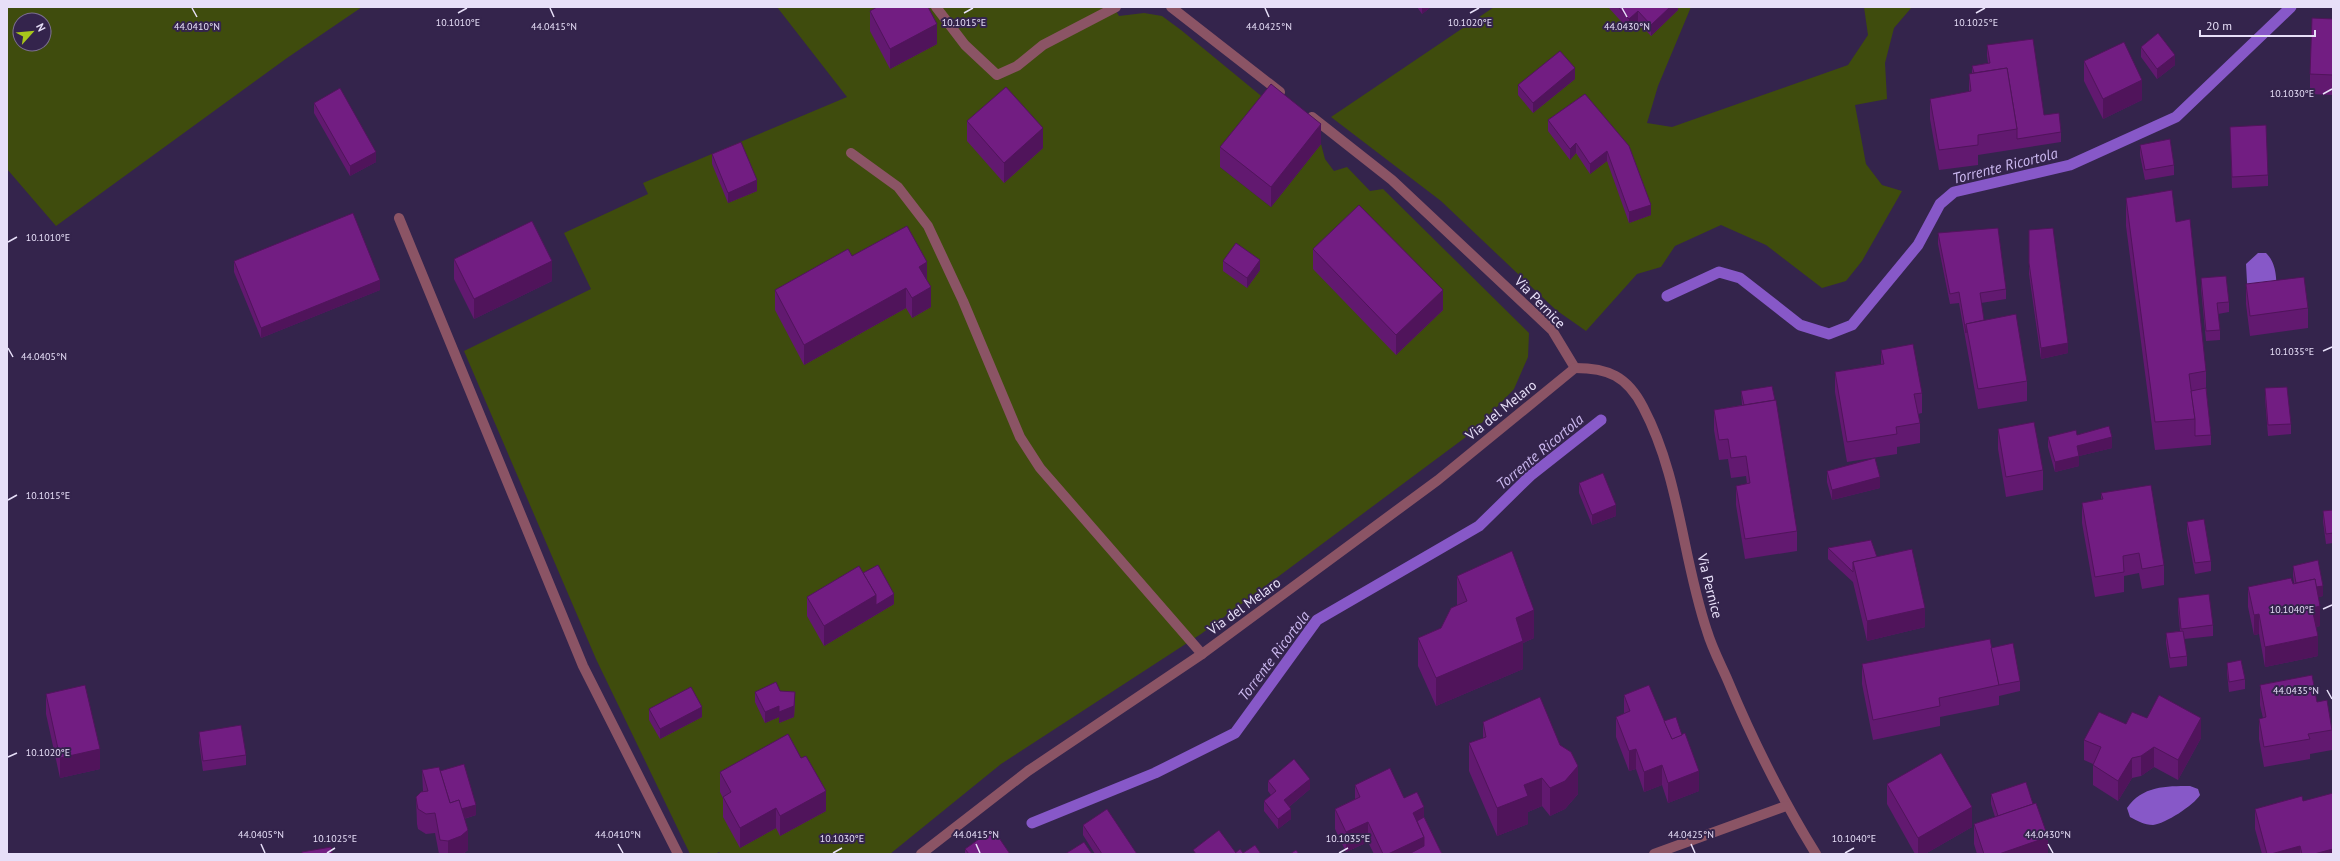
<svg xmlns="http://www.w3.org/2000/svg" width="2340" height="861" viewBox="0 0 2340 861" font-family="'PT Sans',sans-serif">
<rect width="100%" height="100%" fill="#34244c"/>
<g fill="#3f4c0d" fill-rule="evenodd">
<path d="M7,7H362L287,58L56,226L7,169ZM20,20H44V44H20Z"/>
<polygon points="777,7 1114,7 1119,16 1144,13 1162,16 1181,30 1271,104 1220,167 1271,207 1321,144 1325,159 1334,171 1347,167 1370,191 1383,189 1529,333 1528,357 1514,389 1474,431 1201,634 1001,764 890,854 721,854 719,852 715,854 690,854 596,659 464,351 591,289 564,233 648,194 643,183 847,97"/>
<polygon points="1494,7 1691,7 1658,86 1647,123 1672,127 1848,65 1868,35 1864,7 1912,7 1894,28 1885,63 1887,99 1855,105 1866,164 1882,185 1902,191 1862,261 1846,281 1822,288 1766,245 1721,225 1675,246 1661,267 1637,274 1586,331 1556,310 1441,201 1331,117"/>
</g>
<g fill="#8758c8">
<path d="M2258,253H2266C2278,265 2276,281 2277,298L2248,300L2246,264Z"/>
<path d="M2190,786L2198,789L2200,795C2194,805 2165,824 2153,825C2144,825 2138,821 2130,817L2127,808C2142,786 2166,786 2190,786Z"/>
</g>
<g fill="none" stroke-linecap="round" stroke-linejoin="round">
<g stroke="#8758c8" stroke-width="11">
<polyline points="1667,296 1719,272 1740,278 1800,325 1829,334 1852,325 1918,245 1940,204 1954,192 2070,165 2176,117 2291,7"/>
<polyline points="1032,823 1155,773 1235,733 1317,620 1479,526 1530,476 1601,420"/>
</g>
<g stroke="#8b5465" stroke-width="10">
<polyline points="936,7 965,45 997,75 1017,66 1043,45 1116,7"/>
<polyline points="1171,7 1280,92"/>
<polyline points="1312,117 1392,180 1552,330 1575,368"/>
<polyline points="851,153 898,187 928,226 963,301 1020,437 1040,468 1202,654"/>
<polyline points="399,218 583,666 678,854"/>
<path d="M1575,368C1608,368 1627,376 1643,407C1680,477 1682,557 1707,631C1712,648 1721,665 1728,681C1753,741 1782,799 1816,854"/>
<polyline points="921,854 1028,771 1202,654 1438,480 1575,368"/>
<polyline points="1654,854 1786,806"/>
</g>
</g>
<g fill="#621970">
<polygon points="1417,7 1431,7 1422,14"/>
<polygon points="1608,7 1678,7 1678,10 1651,36 1638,22 1629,30"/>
<polygon points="870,11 937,44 890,69 870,31"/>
<polygon points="2333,19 2333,95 2310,94 2310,74"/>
<polygon points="1987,45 2044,115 2061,132 2061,142 1978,155 1978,165 1939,170 1930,119 1930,99 1969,92 1969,74 1972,74 1972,66 1988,63 1987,56"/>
<polygon points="2141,47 2175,65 2157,79 2141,57"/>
<polygon points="2084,61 2142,100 2103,119 2084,81"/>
<polygon points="1575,79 1533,113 1518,95 1518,85"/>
<polygon points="1585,94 1651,215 1629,223 1607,161 1590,174 1576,153 1570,160 1548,131 1548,120"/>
<polygon points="314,103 376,162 350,176 314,113"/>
<polygon points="967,121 1043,148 1004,183 967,141"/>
<polygon points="2230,127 2268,175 2268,186 2232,188"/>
<polygon points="1321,144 1271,207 1220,167 1220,147"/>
<polygon points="2140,145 2174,165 2174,175 2145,180 2140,155"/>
<polygon points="712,154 757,191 728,203 712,164"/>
<polygon points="2126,198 2176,222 2206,371 2206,388 2211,435 2211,445 2155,450 2126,226"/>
<polygon points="2029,230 2068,353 2041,359 2029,274"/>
<polygon points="1938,233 2006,289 2006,299 1981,303 1984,320 2027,381 2027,401 1978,409 1959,303 1950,304 1938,244"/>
<polygon points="1313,249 1443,310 1396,355 1313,269"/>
<polygon points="852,256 927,280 931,307 912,318 906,308 804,365 775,310 775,290"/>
<polygon points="454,259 552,281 474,319 454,279"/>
<polygon points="234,261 380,290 261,338 234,272"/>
<polygon points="1223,261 1260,270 1247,288 1223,271"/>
<polygon points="2201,278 2229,302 2229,312 2218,314 2220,330 2220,340 2206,341 2201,289"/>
<polygon points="2246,284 2308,308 2308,328 2250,336 2246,304"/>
<polygon points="1881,350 1922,393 1922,413 1918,414 1920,423 1920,443 1897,447 1897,454 1847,462 1835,392 1835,372 1881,364"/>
<polygon points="2265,388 2291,424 2291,434 2268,436 2265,398"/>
<polygon points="1741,391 1797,531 1797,551 1745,559 1736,505 1736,486 1747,484 1746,476 1731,478 1728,459 1719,460 1714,430 1714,410 1742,405"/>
<polygon points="1998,429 2043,470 2043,490 2006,497 1998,449"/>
<polygon points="2077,435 2112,448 2079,456 2079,466 2055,472 2048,447 2048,437"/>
<polygon points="1827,471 1880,488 1832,500 1827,482"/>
<polygon points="1579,483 1616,516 1592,525 1579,493"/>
<polygon points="2101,493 2164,565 2164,585 2142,589 2139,573 2124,576 2124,592 2095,597 2082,523 2082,503 2101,500"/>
<polygon points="2333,510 2333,543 2326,544 2323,521 2323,511"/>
<polygon points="2187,522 2211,561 2211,571 2195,574 2187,532"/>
<polygon points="1828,548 1877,557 1925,627 1867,641 1853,582 1828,559"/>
<polygon points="2293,566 2323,596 2318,597 2320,626 2316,627 2318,656 2265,667 2259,634 2254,635 2248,607 2248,587 2294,583 2293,576"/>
<polygon points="863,573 894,604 824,646 807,616 807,597"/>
<polygon points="1457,576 1534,638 1523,643 1523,669 1436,706 1418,666 1418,638 1441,628 1457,605"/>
<polygon points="2178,598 2213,625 2213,636 2184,639 2187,656 2187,666 2170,668 2166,643 2166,633 2180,631 2178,609"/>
<polygon points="1991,648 2020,681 2020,691 1999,696 1999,705 1940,717 1940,726 1873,740 1862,684 1862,664"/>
<polygon points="2227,663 2245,679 2245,689 2229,692 2227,673"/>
<polygon points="2260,685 2317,702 2332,730 2332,750 2310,754 2310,759 2264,767 2259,739 2259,719 2263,718 2260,705"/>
<polygon points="780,691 795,702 794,717 779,723 779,717 765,723 755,702 755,692"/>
<polygon points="46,694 100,769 60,778 46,714"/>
<polygon points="1624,695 1664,721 1699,791 1668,803 1662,785 1644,792 1636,769 1629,771 1616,737 1616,717 1624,714"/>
<polygon points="649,709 702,717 660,739 649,720"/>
<polygon points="1483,722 1578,794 1565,809 1550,816 1542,806 1528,812 1528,824 1497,836 1469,771 1469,743 1483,739"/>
<polygon points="2126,724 2201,738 2178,780 2154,767 2141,776 2132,778 2118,801 2093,785 2093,764 2084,760 2084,740"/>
<polygon points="199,732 246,755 246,765 203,771 199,742"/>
<polygon points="422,770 440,771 476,815 464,819 468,850 463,854 439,854 435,833 426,834 418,829 417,824 416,797 423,792"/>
<polygon points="720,772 826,811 780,836 776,828 740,848 723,817 723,798 720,792"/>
<polygon points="1268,781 1310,789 1289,807 1291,819 1278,829 1264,811 1264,801 1271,795 1268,791"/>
<polygon points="1887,784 1972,827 1925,854 1915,854 1887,804"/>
<polygon points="1355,785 1404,798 1424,817 1442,854 1374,854 1368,842 1346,852 1335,829 1335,809 1355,799"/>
<polygon points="1991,794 2048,854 1977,854 1974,844 1974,824 1995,817 1991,804"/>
<polygon points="2303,801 2333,854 2262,854 2255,829 2255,809"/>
<polygon points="1083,825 1137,854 1095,854 1083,835"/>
<polygon points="965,849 1010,854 965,854"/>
</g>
<g fill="#50145b">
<polygon points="1422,7 1431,7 1422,14"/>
<polygon points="1670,7 1678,7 1678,10 1651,36 1651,25"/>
<polygon points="1638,11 1638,22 1629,30 1629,19"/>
<polygon points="937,24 937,44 890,69 890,49"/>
<polygon points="2175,55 2175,65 2157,79 2157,69"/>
<polygon points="1575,68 1575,79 1533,113 1533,103"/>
<polygon points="2142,80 2142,100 2103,119 2103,99"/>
<polygon points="1321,124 1321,144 1271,207 1271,187"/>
<polygon points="1043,128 1043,148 1004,183 1004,163"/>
<polygon points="1576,143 1576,153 1570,160 1570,149"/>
<polygon points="1607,151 1607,161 1590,174 1590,164"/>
<polygon points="376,152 376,162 350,176 350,166"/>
<polygon points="757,180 757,191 728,203 728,193"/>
<polygon points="1651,205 1651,215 1629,223 1629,212"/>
<polygon points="1260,260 1260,270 1247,288 1247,278"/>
<polygon points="552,261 552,281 474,319 474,299"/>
<polygon points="927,262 927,282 919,267"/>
<polygon points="380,280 380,290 261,338 261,328"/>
<polygon points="931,287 931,307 912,318 912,298"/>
<polygon points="906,288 906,308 804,365 804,345"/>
<polygon points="1443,290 1443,310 1396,355 1396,335"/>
<polygon points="2068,343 2068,353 2041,359 2041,348"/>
<polygon points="2112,437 2112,448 2079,456 2079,466 2055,472 2055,462 2077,446"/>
<polygon points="1880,477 1880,488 1832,500 1832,490"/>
<polygon points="1616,505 1616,516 1592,525 1592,515"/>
<polygon points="2323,586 2323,596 2298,602 2298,591"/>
<polygon points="894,594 894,604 824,646 824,626 876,595"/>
<polygon points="2320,606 2320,626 2312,628 2312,608"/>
<polygon points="1925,608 1925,627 1867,641 1867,621"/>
<polygon points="1534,610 1534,638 1523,643 1523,669 1436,706 1436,678 1516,618"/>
<polygon points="2259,614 2259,634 2254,635 2254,615"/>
<polygon points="2318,636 2318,656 2265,667 2265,647"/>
<polygon points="795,692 794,717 779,723 779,712"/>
<polygon points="779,706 779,717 765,723 765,712"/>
<polygon points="702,707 702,717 660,739 660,729"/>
<polygon points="2201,718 2201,738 2178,780 2178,760"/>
<polygon points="2154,747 2154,767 2141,776 2141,756"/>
<polygon points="100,749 100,769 60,778 60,758"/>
<polygon points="1636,749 1636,769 1629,771 1629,751"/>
<polygon points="2132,758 2132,778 2118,801 2118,781"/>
<polygon points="1662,765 1662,785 1644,792 1644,772"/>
<polygon points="1578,766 1578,794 1565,809 1550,816 1550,788"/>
<polygon points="1699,771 1699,791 1668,803 1668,783"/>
<polygon points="1542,778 1542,806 1528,812 1528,824 1497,836 1497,808 1524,785"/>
<polygon points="1310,779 1310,789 1284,811 1284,800"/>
<polygon points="826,791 826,811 780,836 780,816"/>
<polygon points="476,805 476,815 450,823 450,812"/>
<polygon points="1424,807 1424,827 1417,831 1413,813"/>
<polygon points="1972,807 1972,827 1925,854 1918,854 1918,838"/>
<polygon points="776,808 776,828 740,848 740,828"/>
<polygon points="1291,809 1291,819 1278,829 1278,819"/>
<polygon points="1368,822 1368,842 1346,852 1346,832"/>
<polygon points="468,830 468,850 463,854 448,854 448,841"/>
<polygon points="1424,837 1424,854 1388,854"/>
<polygon points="2048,837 2048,854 1999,854"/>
<polygon points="2300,846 2300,854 2271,854"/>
<polygon points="2333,849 2333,854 2314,854"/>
</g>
<g fill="#721d82" stroke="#50145b">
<polygon points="877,7 928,7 937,24 890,49 870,11"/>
<polygon points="1618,7 1670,7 1651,25 1638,11 1629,19"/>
<polygon points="2312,18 2333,19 2333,75 2310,74"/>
<polygon points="2158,33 2175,55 2157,69 2141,47"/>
<polygon points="2033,39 2044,115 2059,113 2061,132 2017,139 2017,129 2007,68 1974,73 1972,66 1990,63 1987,45"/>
<polygon points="2124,42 2142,80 2103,99 2084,61"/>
<polygon points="1560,51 1575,68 1533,103 1518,85"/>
<polygon points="2007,68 2017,129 1978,135 1978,145 1939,150 1930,99 1971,91 1969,74"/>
<polygon points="1271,84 1321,124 1271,187 1220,147"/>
<polygon points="1006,87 1043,128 1004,163 967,121"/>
<polygon points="340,88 376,152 350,166 314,103"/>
<polygon points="1585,94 1629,146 1651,205 1629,212 1607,151 1590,164 1576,143 1570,149 1548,120"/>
<polygon points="2266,125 2268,175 2232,177 2230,127"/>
<polygon points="2170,139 2174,165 2145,170 2140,145"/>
<polygon points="741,142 757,180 728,193 712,154"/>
<polygon points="2172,190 2176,222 2190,219 2206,371 2189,374 2195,419 2155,422 2126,198"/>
<polygon points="1359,205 1443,290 1396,335 1313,249"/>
<polygon points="353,213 380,280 261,328 234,261"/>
<polygon points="532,221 552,261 474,299 454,259"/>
<polygon points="907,226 927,262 919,267 931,287 912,298 906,288 804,345 775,290 848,249 852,256"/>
<polygon points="1998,228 2006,289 1980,293 1984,320 1966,324 1966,333 1959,292 1950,294 1938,233"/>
<polygon points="2053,228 2068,343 2041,348 2029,263 2029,230"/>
<polygon points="1236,243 1260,260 1247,278 1223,261"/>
<polygon points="2226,276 2229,302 2217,303 2220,330 2206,331 2201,278"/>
<polygon points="2304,277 2308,308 2250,316 2246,284"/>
<polygon points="2016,314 2027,381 1978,389 1966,324"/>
<polygon points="1913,344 1922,393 1914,394 1920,423 1896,427 1897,434 1847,442 1835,372 1884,364 1881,350"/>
<polygon points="1772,386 1775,400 1744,405 1741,391"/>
<polygon points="2287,387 2291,424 2268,425 2265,388"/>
<polygon points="2206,388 2211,435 2195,436 2195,419 2191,391"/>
<polygon points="1776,400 1797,531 1745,539 1736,486 1750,483 1746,456 1731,458 1728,439 1719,440 1714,410"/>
<polygon points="2034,422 2043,470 2006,477 1998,429"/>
<polygon points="2109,426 2112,437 2077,446 2079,456 2055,462 2048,437 2076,430 2077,435"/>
<polygon points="1875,458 1880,477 1832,490 1827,471"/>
<polygon points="1603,473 1616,505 1592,515 1579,483"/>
<polygon points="2151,485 2164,565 2142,569 2139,553 2123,556 2124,572 2095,577 2082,503 2103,499 2101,493"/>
<polygon points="2333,510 2333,533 2326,534 2323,511"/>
<polygon points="2204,519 2211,561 2195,563 2187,522"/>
<polygon points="1871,540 1877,557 1853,562 1853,572 1828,548"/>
<polygon points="1912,549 1925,608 1867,621 1853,562"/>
<polygon points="1512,551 1534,610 1516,618 1523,641 1436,678 1418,638 1441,628 1451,608 1467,601 1457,576"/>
<polygon points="2318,560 2323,586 2316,587 2315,579 2296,583 2293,566"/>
<polygon points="878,565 894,594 876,605 876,595 863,573"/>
<polygon points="859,566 876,595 824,626 807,597"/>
<polygon points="2291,578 2293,584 2315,579 2320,606 2312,608 2318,636 2265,647 2259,614 2254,615 2248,587"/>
<polygon points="2209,594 2213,625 2181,629 2178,598"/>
<polygon points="2183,631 2187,656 2170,658 2166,633"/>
<polygon points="1990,639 1999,685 1939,698 1940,706 1873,720 1862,664"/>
<polygon points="2013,643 2020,681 1999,685 1991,648"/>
<polygon points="2241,660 2245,679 2229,682 2227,663"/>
<polygon points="2312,675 2317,702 2327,700 2332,730 2308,734 2310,739 2264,747 2259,719 2266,717 2260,685"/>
<polygon points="776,682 780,691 795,692 794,706 779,712 779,706 765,712 755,692"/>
<polygon points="85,685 100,749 60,758 46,694"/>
<polygon points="1649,685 1672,739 1685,733 1699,771 1668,783 1662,765 1644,772 1636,749 1629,751 1616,717 1630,711 1624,695"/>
<polygon points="691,687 702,707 660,729 649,709"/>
<polygon points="2159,695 2201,718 2178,760 2154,747 2141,756 2132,758 2118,781 2093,765 2101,747 2084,740 2099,712 2126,724 2132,712 2147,718"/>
<polygon points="1540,697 1560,745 1571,752 1578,766 1565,781 1550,788 1542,778 1524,785 1528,796 1497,808 1469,743 1486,737 1483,722"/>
<polygon points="1676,717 1682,735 1672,739 1664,721"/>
<polygon points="241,725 246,755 203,761 199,732"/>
<polygon points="788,734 801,758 806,756 826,791 780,816 776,808 740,828 723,797 731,792 720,772"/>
<polygon points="1941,753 1972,807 1918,838 1887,784"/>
<polygon points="1294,759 1310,779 1284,800 1291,809 1278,819 1264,801 1276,791 1268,781"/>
<polygon points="464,764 476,805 461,809 459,800 450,803 440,771"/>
<polygon points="439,767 450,803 459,800 468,830 461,836 448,841 440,840 435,813 426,814 418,809 417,804 416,797 421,792 428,791 422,770"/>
<polygon points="1390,768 1404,798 1417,792 1424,807 1413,813 1424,837 1388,854 1383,854 1368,822 1346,832 1335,809 1360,797 1355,785"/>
<polygon points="2026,782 2033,804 1998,816 1991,794"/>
<polygon points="2333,793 2333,849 2314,854 2302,854 2300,846 2271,854 2267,854 2255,809 2302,796 2303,801"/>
<polygon points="2036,803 2048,837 1999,854 1984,854 1974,824"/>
<polygon points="1107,809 1137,854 1102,854 1083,825"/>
<polygon points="1424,817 1442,854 1409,854 1424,846 1424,837 1417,821"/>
<polygon points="993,829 1010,854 969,854 965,849"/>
<polygon points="1219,830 1236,853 1234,854 1196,854 1193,850"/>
<polygon points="1084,842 1092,854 1065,854"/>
<polygon points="1255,845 1261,854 1234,854 1240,849 1243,853"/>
<polygon points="331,847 332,854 302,854 302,852"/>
<polygon points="1296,850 1299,854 1290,854"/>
</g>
<path fill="none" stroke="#e7dff8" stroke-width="1.5" d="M192,8L197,17M550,8L554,17M1265,8L1269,17M1622,8L1627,17M458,13L467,8M964,13L973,8M1470,13L1479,8M1976,13L1985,8M2323,94L2332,89M8,242L17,237M8,348L13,357M2323,351L2332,347M8,500L17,495M2323,609L2332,605M2327,690L2332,699M8,757L17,753M261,844L265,853M618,844L623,853M976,844L980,853M1691,844L1695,853M2048,844L2053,853M327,853L335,848M833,853L842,848M1339,853L1348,848M1845,853L1854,848"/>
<g text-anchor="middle" stroke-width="4" stroke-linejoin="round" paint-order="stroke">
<g font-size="14" fill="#e7dff8" stroke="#34244c">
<text transform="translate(1540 302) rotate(46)" y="5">Via Pernice</text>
<text transform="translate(1501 410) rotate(-39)" y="5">Via del Melaro</text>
<text transform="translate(1710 586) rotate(76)" y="5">Via Pernice</text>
<text transform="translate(1244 606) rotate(-36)" y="5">Via del Melaro</text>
</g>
<g font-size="15" font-style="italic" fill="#cab7ee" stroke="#34244c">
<text transform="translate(2005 166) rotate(-14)" y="5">Torrente Ricortola</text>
<text transform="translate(1540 452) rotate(-40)" y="5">Torrente Ricortola</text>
<text transform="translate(1274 656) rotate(-53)" y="5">Torrente Ricortola</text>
</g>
</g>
<g font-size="10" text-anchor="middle" fill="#e7dff8" stroke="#34244c" stroke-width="4" stroke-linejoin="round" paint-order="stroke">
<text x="458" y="26">10.1010°E</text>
<text x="964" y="26">10.1015°E</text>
<text x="1470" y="26">10.1020°E</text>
<text x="1976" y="26">10.1025°E</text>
<text x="197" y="30">44.0410°N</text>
<text x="554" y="30">44.0415°N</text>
<text x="1269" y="30">44.0425°N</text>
<text x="1627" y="30">44.0430°N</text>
<text x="2292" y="97">10.1030°E</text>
<text x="48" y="241">10.1010°E</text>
<text x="2292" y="355">10.1035°E</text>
<text x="44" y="360">44.0405°N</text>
<text x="48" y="499">10.1015°E</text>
<text x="2292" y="613">10.1040°E</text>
<text x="2296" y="694">44.0435°N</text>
<text x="48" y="756">10.1020°E</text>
<text x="261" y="838">44.0405°N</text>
<text x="618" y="838">44.0410°N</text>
<text x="976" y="838">44.0415°N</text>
<text x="1691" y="838">44.0425°N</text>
<text x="2048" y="838">44.0430°N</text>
<text x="335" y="842">10.1025°E</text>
<text x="842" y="842">10.1030°E</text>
<text x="1348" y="842">10.1035°E</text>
<text x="1854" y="842">10.1040°E</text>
</g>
<rect width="2340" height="861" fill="none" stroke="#e7dff8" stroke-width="16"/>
<g transform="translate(32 32) rotate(63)"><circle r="19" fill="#34244c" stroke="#7c6f91"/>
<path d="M0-3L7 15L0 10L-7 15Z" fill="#a8c71c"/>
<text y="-6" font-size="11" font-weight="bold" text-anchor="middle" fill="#e7dff8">N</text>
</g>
<path d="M2200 30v6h115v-6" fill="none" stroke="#e7dff8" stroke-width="2"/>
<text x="2206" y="30" font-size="12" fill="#e7dff8" stroke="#34244c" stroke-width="3" paint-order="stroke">20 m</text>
</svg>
